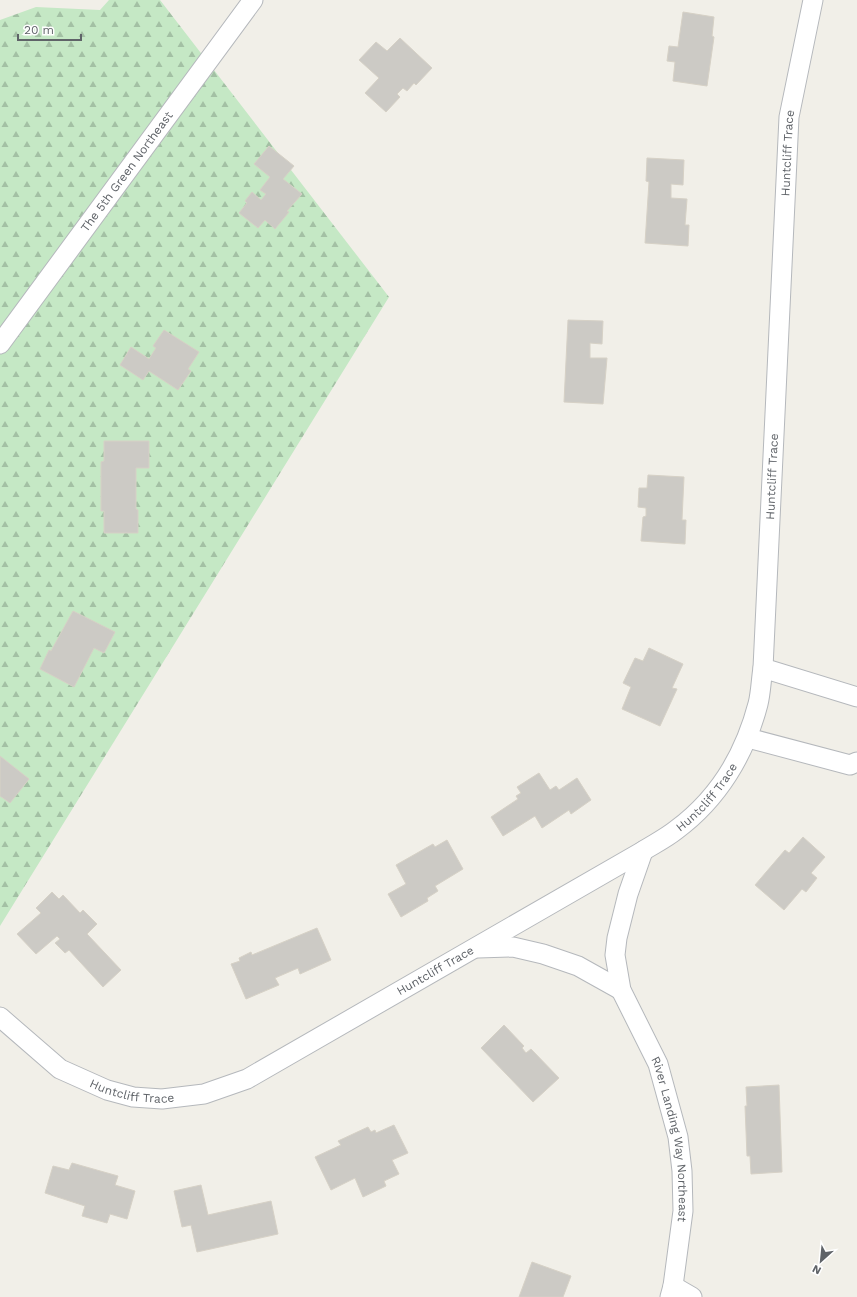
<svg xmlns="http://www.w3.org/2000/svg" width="857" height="1297" viewBox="0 0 857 1297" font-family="'Work Sans',sans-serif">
<defs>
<pattern id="forest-firs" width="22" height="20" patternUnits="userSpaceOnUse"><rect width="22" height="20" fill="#c5e8c5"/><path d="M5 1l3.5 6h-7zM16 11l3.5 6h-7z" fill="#a3c0a4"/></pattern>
</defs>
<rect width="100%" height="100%" fill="#f1efe8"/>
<polygon fill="url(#forest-firs)" points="109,0 160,0 389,297 0,926 0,20 36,7 100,10"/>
<g fill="#cccac5" stroke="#d6d1c6">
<polygon points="683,12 714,17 712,36 714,37 707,86 673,81 675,62 667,61 669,46 678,47"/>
<polygon points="400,38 432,68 416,85 414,83 407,91 403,88 397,94 400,97 386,112 365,93 379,78 359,60 376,42 387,51"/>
<polygon points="269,146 294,166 283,179 302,194 287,211 289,212 275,229 265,220 258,228 239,213 247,203 245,201 252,192 261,200 266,194 260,190 270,177 254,164"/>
<polygon points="647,158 684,160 683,185 671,184 671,198 687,199 685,225 689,225 688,246 645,243 649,182 646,181"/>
<polygon points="568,320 603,321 602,344 590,343 590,358 607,358 603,404 564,402"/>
<polygon points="164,330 199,352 188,369 191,371 178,390 149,371 143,380 120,365 131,347 149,359 156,348 153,346"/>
<polygon points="104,441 149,441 149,468 136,468 136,509 138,510 138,533 104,533 104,511 101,511 101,462 104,461"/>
<polygon points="648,475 684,477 682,520 686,520 685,544 641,541 643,517 646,516 646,508 638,507 639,488 647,488"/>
<polygon points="73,611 115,632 104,653 94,648 74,687 40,669 49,650 51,651"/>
<polygon points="649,648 683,664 672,688 677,689 660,726 622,709 631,687 623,683 635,658 643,661"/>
<polygon points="0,756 29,779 10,803 0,796"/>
<polygon points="539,773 550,790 556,786 559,790 577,778 591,800 571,814 569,810 542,828 535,816 503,836 491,817 518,799 516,796 521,793 517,787"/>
<polygon points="803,837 825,857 811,873 817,878 806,892 802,889 784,910 755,885 785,850 789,853"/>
<polygon points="447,840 463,869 435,886 438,891 427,898 428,901 401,917 388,894 406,884 396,865 433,844 435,847"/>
<polygon points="52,892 59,899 63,895 80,913 83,910 97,924 87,934 121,970 103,987 69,950 65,953 55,943 60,939 57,936 36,954 17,934 41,913 36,908"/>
<polygon points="317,928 331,960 300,974 298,968 275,978 279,985 246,999 231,964 240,961 239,958 251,952 252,955"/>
<polygon points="504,1025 524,1046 522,1048 526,1053 531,1049 559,1078 533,1102 481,1048"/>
<polygon points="779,1085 782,1172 751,1174 750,1156 747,1156 745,1106 747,1106 746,1087"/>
<polygon points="394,1125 408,1153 392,1160 399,1174 384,1181 386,1186 363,1197 355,1178 331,1190 315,1157 341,1145 338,1141 368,1127 371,1132 375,1130 376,1133"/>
<polygon points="72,1163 118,1176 115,1185 135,1191 127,1219 110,1214 107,1223 82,1216 85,1206 45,1193 53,1166 69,1170"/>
<polygon points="201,1185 208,1215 271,1201 278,1234 197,1252 191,1225 182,1227 174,1191"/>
<polygon points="532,1262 571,1276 563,1297 519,1297"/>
</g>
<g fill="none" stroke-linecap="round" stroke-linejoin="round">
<defs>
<g id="minor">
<path id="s1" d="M0,344L253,0"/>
<polyline points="763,668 857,697"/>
<polyline points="748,738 850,765 857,762"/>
<path id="s2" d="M643,851L628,894L617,938L615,955L621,990L658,1064L678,1137L682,1171L683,1211L673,1286L670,1297"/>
<polyline points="478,948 513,947 543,954 578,966 621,990"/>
<path id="s3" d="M0,1017L60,1069L107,1090L133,1097L162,1099L204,1094L247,1079L643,851C654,844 666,838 676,830C718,799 745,754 758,704C761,692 761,680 763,668L789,117L813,0"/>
<polyline points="673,1286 692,1297"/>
</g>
</defs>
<use href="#minor" stroke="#b5b8bc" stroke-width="21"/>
<use href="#minor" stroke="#fff" stroke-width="19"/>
</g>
<g text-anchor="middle" stroke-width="3" stroke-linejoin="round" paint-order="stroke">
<g font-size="12" fill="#5f6368" stroke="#fff">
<text dy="4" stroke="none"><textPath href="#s3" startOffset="1476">Huntcliff Trace</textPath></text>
<text dy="4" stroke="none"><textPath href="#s1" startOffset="214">The 5th Green Northeast</textPath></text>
<text dy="4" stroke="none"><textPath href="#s3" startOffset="1152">Huntcliff Trace</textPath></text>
<text dy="4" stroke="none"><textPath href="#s3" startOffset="816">Huntcliff Trace</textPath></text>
<text dy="4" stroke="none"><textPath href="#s3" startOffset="492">Huntcliff Trace</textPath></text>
<text dy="4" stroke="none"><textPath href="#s3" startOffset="156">Huntcliff Trace</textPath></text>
<text dy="4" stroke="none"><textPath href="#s2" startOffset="303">River Landing Way Northeast</textPath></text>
</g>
</g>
<g transform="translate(821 1261) rotate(207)" stroke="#ffffff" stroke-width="3" paint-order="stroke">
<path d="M0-3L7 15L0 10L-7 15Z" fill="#5f6368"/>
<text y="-6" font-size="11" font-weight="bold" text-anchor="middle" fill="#5f6368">N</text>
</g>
<path d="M18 34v6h63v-6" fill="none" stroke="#5f6368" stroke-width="2"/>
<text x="24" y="34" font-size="12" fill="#5f6368" stroke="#ffffff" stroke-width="3" paint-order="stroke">20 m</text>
</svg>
